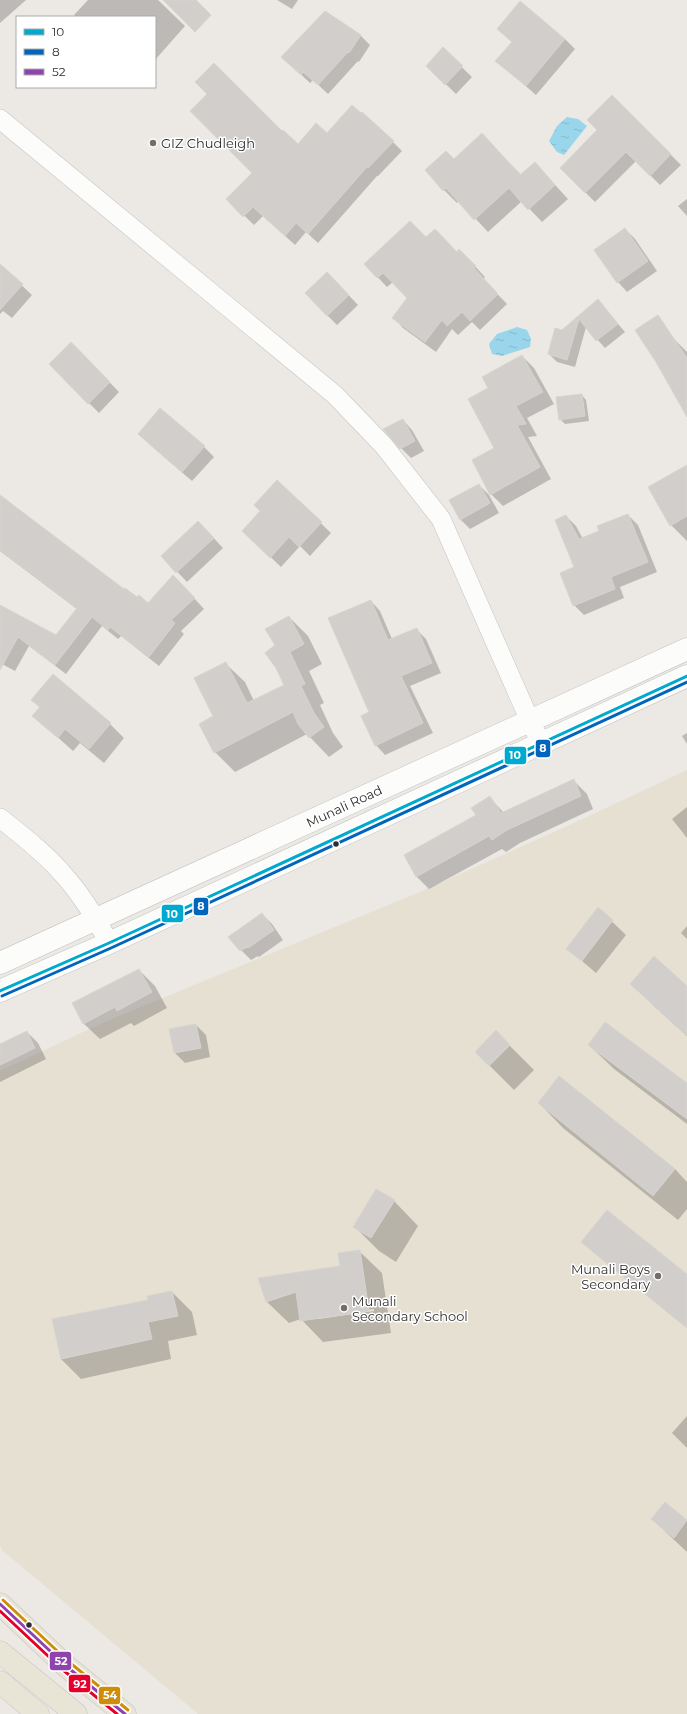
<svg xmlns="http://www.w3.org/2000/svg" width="687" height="1714" viewBox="0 0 687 1714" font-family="Montserrat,sans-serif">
<defs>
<pattern id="water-ripples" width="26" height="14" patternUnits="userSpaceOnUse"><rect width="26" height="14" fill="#99d6ec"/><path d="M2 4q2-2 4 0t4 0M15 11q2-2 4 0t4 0" fill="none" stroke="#84b8cb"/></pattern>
</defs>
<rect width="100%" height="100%" fill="#ece8e4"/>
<polygon fill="#e6e0d3" points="687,770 687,1714 198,1714 2,1550 0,1545 0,1071 100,1024 422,891 574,823"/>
<g fill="url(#water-ripples)">
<polygon points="567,117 578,119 587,126 564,155 557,152 549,141 557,126"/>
<polygon points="517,327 527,330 531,339 530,347 502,356 492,354 489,344 497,334"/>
</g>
<g fill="#0003" fill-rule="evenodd">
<polygon points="0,0 26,0 0,23"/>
<polygon points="88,0 158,0 185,26 155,60 155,17 76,17 74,15"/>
<polygon points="277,0 298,0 292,9"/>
<polygon points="325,12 361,36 370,45 359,62 358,61 328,94 313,80 310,83 292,66"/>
<polygon points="498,29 565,39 575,49 536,95 497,61 512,42"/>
<polygon points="443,49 472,77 456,94 427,66"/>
<polygon points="612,96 681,165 660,185 636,161 595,202 561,168 598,130"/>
<polygon points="282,133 299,145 327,134 393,142 402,151 378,176 377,176 318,243 306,232 295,245 263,216 254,225 227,199 253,173"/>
<polygon points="482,134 521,175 535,163 568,199 542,222 522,201 488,232 459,201 457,203 444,190 454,160"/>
<polygon points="687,199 687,216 678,206"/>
<polygon points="625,229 635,239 657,271 627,292 618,282"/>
<polygon points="426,238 469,260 485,277 483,279 507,304 480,330 472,322 458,335 452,329 436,352 403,328 394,318 408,298 393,282 387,287 365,264"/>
<polygon points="0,265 32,295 12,318 3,311 0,314"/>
<polygon points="337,283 358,305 337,325 327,315"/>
<polygon points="598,301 625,332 605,348 586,327 575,367 557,362 549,354 562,331"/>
<polygon points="671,336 687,352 687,413"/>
<polygon points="71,343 119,392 99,413 50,364"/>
<polygon points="522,356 534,368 554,404 527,418 537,436 528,437 551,479 503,506 491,494 496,448 489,388"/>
<polygon points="582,395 586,400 589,421 565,424 560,419"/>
<polygon points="403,420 412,430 424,451 411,458 401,448"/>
<polygon points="149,444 204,447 214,457 192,481"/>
<polygon points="687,466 687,541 671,525"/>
<polygon points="277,481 331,533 310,556 300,546 281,567 253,540 261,511"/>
<polygon points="479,485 489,495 499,513 470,529 460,519"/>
<polygon points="0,495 124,591 138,599 148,604 183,586 204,609 181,631 184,634 159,666 121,636 118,639 102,626 66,674 29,646 15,671 0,663 0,606 56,637 77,609 0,551"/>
<polygon points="628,515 638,525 657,572 620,587 624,598 584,615 574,605 575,568 566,516 576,526 583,539 600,532"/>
<polygon points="208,532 223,548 187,582 162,556"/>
<polygon points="371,601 380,611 392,639 416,629 426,639 441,673 410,686 433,733 385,755 376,745"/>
<polygon points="289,617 308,636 322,664 309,671 324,703 320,705 333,733 343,747 329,757 307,734 235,772 215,752 215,717 225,663 245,682 254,701 285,686 276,646"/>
<polygon points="33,700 110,724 124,738 104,763 80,743 73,751 34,716 40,708"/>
<polygon points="687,733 687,744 682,736"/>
<polygon points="574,781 587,794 593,809 520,843 506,852 502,849 429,889 416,876 477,816 489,797 504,813"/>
<polygon points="687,807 687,838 672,819"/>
<polygon points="599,909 626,935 596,973 568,949"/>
<polygon points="262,914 272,924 283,940 259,957 258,956 251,960 241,950"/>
<polygon points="687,926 687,939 681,933"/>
<polygon points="139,970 155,986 167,1008 134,1026 131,1023 100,1039 83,1023"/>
<polygon points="631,984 687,987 687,1036 656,1008"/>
<polygon points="196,1025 206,1035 210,1057 185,1063 175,1053"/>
<polygon points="27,1032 38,1043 46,1059 0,1082 0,1045"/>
<polygon points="496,1032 534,1070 514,1090 476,1052"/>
<polygon points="589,1045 687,1084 687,1124 614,1069"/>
<polygon points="560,1077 675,1169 687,1182 687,1209 678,1220 563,1128 539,1103"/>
<polygon points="394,1201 418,1226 396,1262 379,1251 355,1227"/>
<polygon points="583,1242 687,1275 687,1328 593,1252"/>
<path d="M359,1251L382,1273L391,1333L323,1342L301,1319L289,1323L266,1301L341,1267ZM374,1309V1311L318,1319V1317Z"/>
<polygon points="172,1292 192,1312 197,1335 168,1341 171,1359 81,1379 61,1359 53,1320 149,1301"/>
<polygon points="687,1416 687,1448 672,1433"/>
<polygon points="665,1504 687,1521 687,1552 652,1519"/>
</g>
<g fill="#d1cecb" stroke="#d7d4d0">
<polygon points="163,0 196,0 211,15 195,32"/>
<polygon points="520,1 565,39 526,86 495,61 512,42 497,29"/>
<polygon points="325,11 361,35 349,53 348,52 318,85 303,72 301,75 281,57"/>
<polygon points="443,47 463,66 445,85 426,66"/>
<polygon points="214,63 282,131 283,130 298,144 316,123 327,133 352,105 361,113 362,112 394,141 368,168 367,167 308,234 296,223 285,236 253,207 243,217 226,199 252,173 190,111 207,94 195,82"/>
<polygon points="612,95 671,154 650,176 626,152 585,193 560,168 597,130 587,120"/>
<polygon points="482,133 520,175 535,162 555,185 528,210 509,188 474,220 446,188 443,191 425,170 446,151 454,159"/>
<polygon points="410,221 426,237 435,229 457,252 459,249 476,266 474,268 498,294 470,321 462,312 447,326 442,320 425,342 392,318 407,298 383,273 377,278 364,264"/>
<polygon points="625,228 648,261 617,283 594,250"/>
<polygon points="0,264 23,284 0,310"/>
<polygon points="327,272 349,295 327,316 305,293"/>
<polygon points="598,299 618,324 596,341 579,319 567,360 548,354 555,328 562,330"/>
<polygon points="658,315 687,358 687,417 656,362 635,330"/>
<polygon points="71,342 110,382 88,404 49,364"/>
<polygon points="522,355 543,392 516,406 526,424 517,425 540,467 490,495 472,460 494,448 468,399 488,388 482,377"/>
<polygon points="582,394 585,416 559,420 556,397"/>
<polygon points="160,408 205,446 182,472 138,434"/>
<polygon points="403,419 415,441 400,449 383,429"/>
<polygon points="687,465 687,516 670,526 648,487"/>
<polygon points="277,480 322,522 299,547 289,537 270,558 242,531 260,511 254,505"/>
<polygon points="479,484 490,503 460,520 449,500"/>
<polygon points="0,495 124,589 125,588 137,597 139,595 148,603 173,575 195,598 171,620 175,623 149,657 110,627 108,630 92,617 55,665 18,637 0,670 0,605 56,635 77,608 0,550"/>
<polygon points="628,514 648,562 611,577 615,589 573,606 560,573 574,567 555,520 566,515 579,539 599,531 597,526"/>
<polygon points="198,521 214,538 176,573 161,556"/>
<polygon points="371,600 388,640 417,628 432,663 401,676 423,723 375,746 361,716 369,712 328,618"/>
<polygon points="289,616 304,644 290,652 305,684 301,686 314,713 324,727 309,738 298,724 293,712 214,753 199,724 213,716 194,678 226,662 247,703 284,685 276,668 265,653 275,645 265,629"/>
<polygon points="53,674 111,723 89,749 65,729 58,738 32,716 40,707 31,700"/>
<polygon points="574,779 581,796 507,830 492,840 489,836 416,877 404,855 476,815 471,808 490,796 501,813"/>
<polygon points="598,907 613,920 582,961 566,949"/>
<polygon points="262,913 274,930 248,948 247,947 240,951 228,937"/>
<polygon points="654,956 687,986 687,1035 630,984"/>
<polygon points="139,969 152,992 117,1011 115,1007 83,1024 72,1003"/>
<polygon points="605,1022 687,1083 687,1119 588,1045"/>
<polygon points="196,1024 201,1048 174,1053 169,1029"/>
<polygon points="496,1030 510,1045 489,1066 475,1052"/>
<polygon points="27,1031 35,1048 0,1065 0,1044"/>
<polygon points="559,1076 675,1169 653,1196 538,1103"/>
<polygon points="376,1189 395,1200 371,1238 353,1227"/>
<polygon points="607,1210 687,1274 687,1328 581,1242"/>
<polygon points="360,1250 369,1311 300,1321 296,1292 266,1302 258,1278 340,1266 338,1253"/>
<polygon points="172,1291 178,1316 148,1322 152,1339 61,1359 52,1319 148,1300 147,1296"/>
<polygon points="665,1502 687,1520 674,1538 651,1519"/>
</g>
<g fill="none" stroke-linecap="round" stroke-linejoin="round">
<defs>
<g id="street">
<polyline points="0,119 335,395 384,446 441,519 530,721 541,743"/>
<path d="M0,818C21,835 44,852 62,873C81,894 96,918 109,943"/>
</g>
<g id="secondary">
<polyline points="0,963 687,649"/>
<polyline points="0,991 109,943 687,676"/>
</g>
<g id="primary">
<polyline points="0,1604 66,1666 125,1714"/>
<polyline points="0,1652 76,1714"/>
<polyline points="0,1682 38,1714"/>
</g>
</defs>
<use href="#street" stroke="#c5c4c5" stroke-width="20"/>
<use href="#secondary" stroke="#c5c4c5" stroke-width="23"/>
<use href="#primary" stroke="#c6c5c4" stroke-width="23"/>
<use href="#street" stroke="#fcfcfb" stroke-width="19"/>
<use href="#secondary" stroke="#fcfcfb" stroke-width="22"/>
<use href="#primary" stroke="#e8e4d6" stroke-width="22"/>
<defs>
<polyline id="bus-1" points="0,991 109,943 687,676"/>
<polyline id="bus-2" points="2,996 111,948 687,682"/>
<polyline id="bus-3" points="0,1604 66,1666 125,1714"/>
<polyline id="bus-4" points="0,1611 63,1670 117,1714"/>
<polyline id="bus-5" points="3,1600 69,1662 128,1710"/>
</defs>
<use href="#bus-1" stroke="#fff" stroke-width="6"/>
<use href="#bus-2" stroke="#fff" stroke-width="6"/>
<use href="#bus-3" stroke="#fff" stroke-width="6"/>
<use href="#bus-4" stroke="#fff" stroke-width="6"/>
<use href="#bus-5" stroke="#fff" stroke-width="6"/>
<use href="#bus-1" stroke="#00a9ce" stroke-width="3"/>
<use href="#bus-2" stroke="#0065bd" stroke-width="3"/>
<use href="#bus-3" stroke="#8e44ad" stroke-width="3"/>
<use href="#bus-4" stroke="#e4002b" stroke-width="3"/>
<use href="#bus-5" stroke="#cf8e09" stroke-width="3"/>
</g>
<g fill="#706f6e" stroke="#fff" stroke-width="1.5">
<circle cx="153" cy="143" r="4"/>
<circle cx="658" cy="1276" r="4"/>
<circle cx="344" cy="1308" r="4"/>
</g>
<g fill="#2e2e2e" stroke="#fff" stroke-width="1.5">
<circle cx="336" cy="844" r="3.5"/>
<circle cx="29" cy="1625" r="3.5"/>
</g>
<g text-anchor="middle" stroke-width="3" stroke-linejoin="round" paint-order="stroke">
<g font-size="13" fill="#2e2e2e" stroke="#fff" text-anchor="start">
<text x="161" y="148">GIZ Chudleigh</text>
<text x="650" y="1274" text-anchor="end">Munali Boys<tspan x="650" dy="15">Secondary</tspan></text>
<text x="352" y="1306">Munali<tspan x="352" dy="15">Secondary School</tspan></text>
</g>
<g font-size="13" fill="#2e2e2e" stroke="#fff">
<text transform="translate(344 806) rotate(-25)" y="5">Munali Road</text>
</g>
</g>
<g stroke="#fff" stroke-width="1.5">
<rect x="535" y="739" width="16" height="19" rx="4" fill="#0065bd"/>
<rect x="504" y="746" width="23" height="19" rx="4" fill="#00a9ce"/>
<rect x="193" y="897" width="16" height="19" rx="4" fill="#0065bd"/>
<rect x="161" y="904" width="23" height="19" rx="4" fill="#00a9ce"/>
<rect x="49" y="1651" width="23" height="20" rx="4" fill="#8e44ad"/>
<rect x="68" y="1674" width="23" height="19" rx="4" fill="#e4002b"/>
<rect x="98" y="1686" width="23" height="19" rx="4" fill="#cf8e09"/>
</g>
<g font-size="11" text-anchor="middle" font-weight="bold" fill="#fff">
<text x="543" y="752">8</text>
<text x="515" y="759">10</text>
<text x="201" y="910">8</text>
<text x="172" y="918">10</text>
<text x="61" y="1665">52</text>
<text x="80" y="1688">92</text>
<text x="110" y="1699">54</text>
</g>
<rect x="16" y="16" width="140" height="72" fill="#ffffff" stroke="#ababab"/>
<rect x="24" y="29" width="20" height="6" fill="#00a9ce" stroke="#ababab"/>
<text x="52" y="36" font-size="12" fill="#2e2e2e">10</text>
<rect x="24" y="49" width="20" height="6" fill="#0065bd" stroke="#ababab"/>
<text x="52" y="56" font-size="12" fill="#2e2e2e">8</text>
<rect x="24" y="69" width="20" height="6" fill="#8e44ad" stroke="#ababab"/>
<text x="52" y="76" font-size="12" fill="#2e2e2e">52</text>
</svg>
